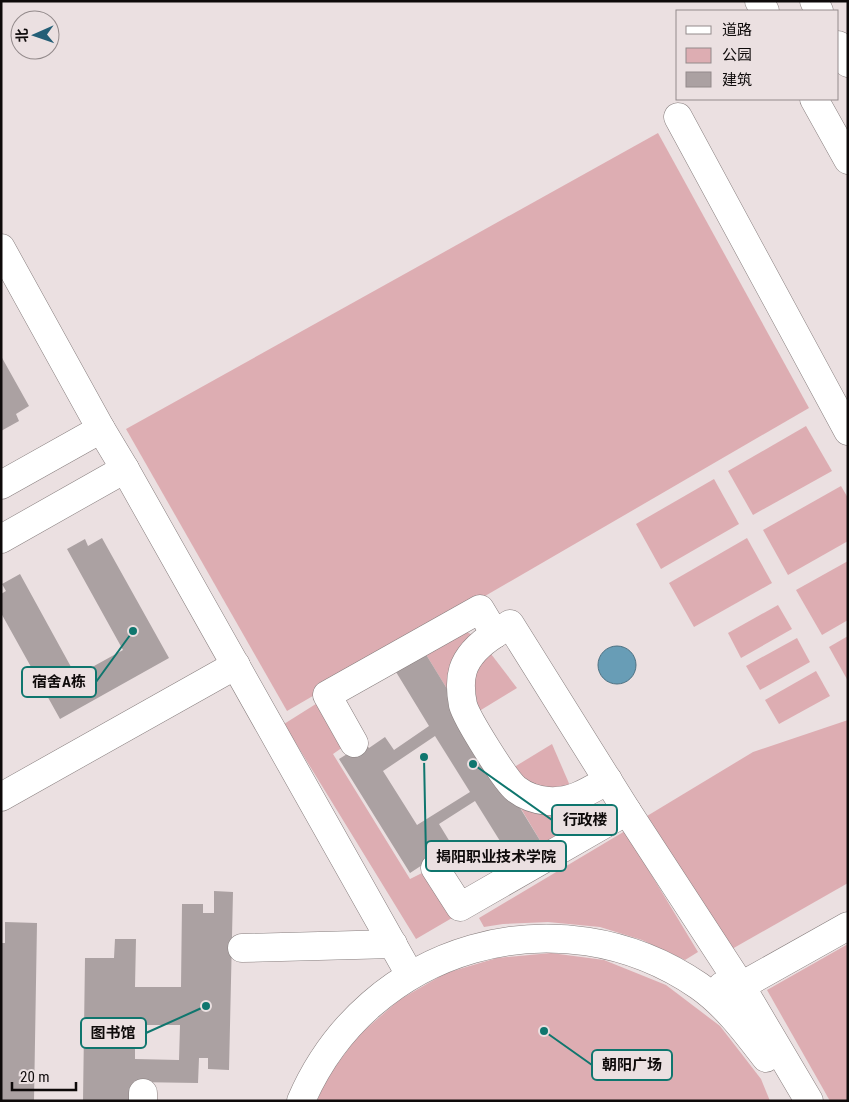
<svg xmlns="http://www.w3.org/2000/svg" width="849" height="1102" viewBox="0 0 849 1102" font-family="'Roboto Condensed','Noto Sans SC',sans-serif">
<rect width="100%" height="100%" fill="#ebe0e1"/>
<g fill="#ddadb2">
<polygon points="658,133 809,408 287,711 126,429"/>
<polygon points="806,426 832,471 753,515 728,471"/>
<polygon points="714,479 739,524 661,569 636,524"/>
<polygon points="841,486 848,498 848,541 788,575 763,530"/>
<polygon points="747,538 772,583 694,627 669,583"/>
<polygon points="848,561 848,620 822,635 796,590"/>
<polygon points="778,605 792,629 741,658 728,633"/>
<polygon points="459,631 467,632 474,636 452,697 422,648"/>
<polygon points="848,636 848,681 829,647"/>
<polygon points="797,638 810,662 760,690 746,666"/>
<polygon points="488,650 517,688 476,713 472,673"/>
<polygon points="816,671 830,696 779,724 765,700"/>
<polygon points="319,702 346,745 333,754 410,879 424,872 452,918 416,939 284,724"/>
<polygon points="848,720 848,883 732,949 647,816 753,752"/>
<polygon points="552,744 571,788 544,792 511,769"/>
<path d="M517,802L581,806C581,811 582,818 579,823C574,831 553,841 544,847Z"/>
<polygon points="625,831 698,952 685,960 642,940 600,927 548,922 503,924 484,927 479,918"/>
<polygon points="848,944 848,1101 830,1101 767,990"/>
<polygon points="551,953 604,960 666,985 720,1026 761,1079 770,1101 317,1101 326,1079 358,1036 399,1000 446,973 497,958"/>
</g>
<circle fill="#689db6" stroke="#4d7182" cx="617" cy="665" r="19"/>
<g fill="#aba1a2" fill-rule="evenodd">
<polygon points="1,356 29,406 16,414 19,421 1,431"/>
<polygon points="102,538 169,658 60,719 1,613 1,594 6,591 2,584 20,574 76,676 123,650 67,549 85,539 88,546"/>
<path d="M422,648L544,847L515,865L475,801L439,824L450,842L434,852L436,856L410,873L339,759L365,743L369,748L385,737L394,750L429,726L393,667ZM435,736L470,792L417,825L383,771Z"/>
<path d="M214,891L233,892L229,1070L208,1069V1058H199L198,1083L134,1082V1101H83L85,958H114L115,939H136L135,987H181L182,904H203V913H214ZM135,1025H180L179,1060L135,1059Z"/>
<polygon points="5,922 37,923 34,1101 1,1101 1,943 5,943"/>
</g>
<g fill="none" stroke-linecap="round" stroke-linejoin="round">
<defs>
<g id="minor">
<polyline points="678,117 848,431"/>
<polyline points="1,248 101,429 125,469 410,975"/>
<polyline points="1,485 101,429"/>
<polyline points="1,539 125,469"/>
<path d="M495,634C481,643 468,654 463,670C460,680 461,695 463,705C467,719 505,780 516,789C525,796 536,800 548,801C571,803 589,791 608,780"/>
<polyline points="354,743 327,695 480,609 495,634 510,624 627,811 741,986 809,1101"/>
<polyline points="1,797 236,665"/>
<polyline points="435,868 460,907 627,811"/>
<polyline points="242,948 393,944"/>
<polyline points="722,986 741,986 848,926"/>
<polyline points="143,1101 143,1093"/>
<path d="M301,1101C368,945 559,890 699,986C726,1005 746,1032 766,1058"/>
</g>
<g id="major">
<polyline points="759,1 765,11"/>
<polyline points="814,1 819,11"/>
<polyline points="838,45 848,63"/>
<polyline points="814,99 848,160"/>
</g>
</defs>
<use href="#minor" stroke="#877e7e" stroke-width="29"/>
<use href="#major" stroke="#877e7e" stroke-width="29"/>
<use href="#minor" stroke="#fff" stroke-width="28"/>
<use href="#major" stroke="#fff" stroke-width="28"/>
</g>
<path fill="none" stroke="#0f766e" stroke-width="2" d="M133 631L96 682M473 764L552 820M424 757L426 856M206 1006L146 1033M544 1031L592 1065"/>
<g fill="#0f766e" stroke="#ebe0e1" stroke-width="2">
<circle cx="133" cy="631" r="5"/>
<circle cx="473" cy="764" r="5"/>
<circle cx="424" cy="757" r="5"/>
<circle cx="206" cy="1006" r="5"/>
<circle cx="544" cy="1031" r="5"/>
</g>
<g fill="#ebe0e1" stroke="#0f766e" stroke-width="2">
<rect x="22" y="667" width="74" height="30" rx="5"/>
<rect x="552" y="805" width="65" height="30" rx="5"/>
<rect x="426" y="841" width="140" height="30" rx="5"/>
<rect x="81" y="1018" width="65" height="30" rx="5"/>
<rect x="592" y="1050" width="80" height="30" rx="5"/>
</g>
<g font-size="15" text-anchor="middle" font-weight="bold" fill="#0e0a0a">
<text x="59" y="687">宿舍A栋</text>
<text x="585" y="825">行政楼</text>
<text x="496" y="862">揭阳职业技术学院</text>
<text x="113" y="1038">图书馆</text>
<text x="632" y="1070">朝阳广场</text>
</g>
<rect width="849" height="1102" fill="none" stroke="#0e0a0a" stroke-width="5"/>
<rect x="676" y="10" width="162" height="90" fill="#ebe0e1" stroke="#938a8b"/>
<rect x="686" y="26" width="25" height="8" fill="#ffffff" stroke="#938a8b"/>
<text x="722" y="35" font-size="15" fill="#0e0a0a">道路</text>
<rect x="686" y="48" width="25" height="15" fill="#ddadb2" stroke="#938a8b"/>
<text x="722" y="60" font-size="15" fill="#0e0a0a">公园</text>
<rect x="686" y="72" width="25" height="15" fill="#aba1a2" stroke="#938a8b"/>
<text x="722" y="85" font-size="15" fill="#0e0a0a">建筑</text>
<g transform="translate(35 35) rotate(268)"><circle r="24" fill="#ebe0e1" stroke="#938a8b"/>
<path d="M0-4L9 19L0 12L-9 19Z" fill="#235e76"/>
<text y="-8" font-size="14" font-weight="bold" text-anchor="middle" fill="#0e0a0a">北</text>
</g>
<path d="M12 1082v8h64v-8" fill="none" stroke="#0e0a0a" stroke-width="2.5"/>
<text x="20" y="1082" font-size="15" fill="#0e0a0a" stroke="#ebe0e1" stroke-width="4" paint-order="stroke">20 m</text>
</svg>
